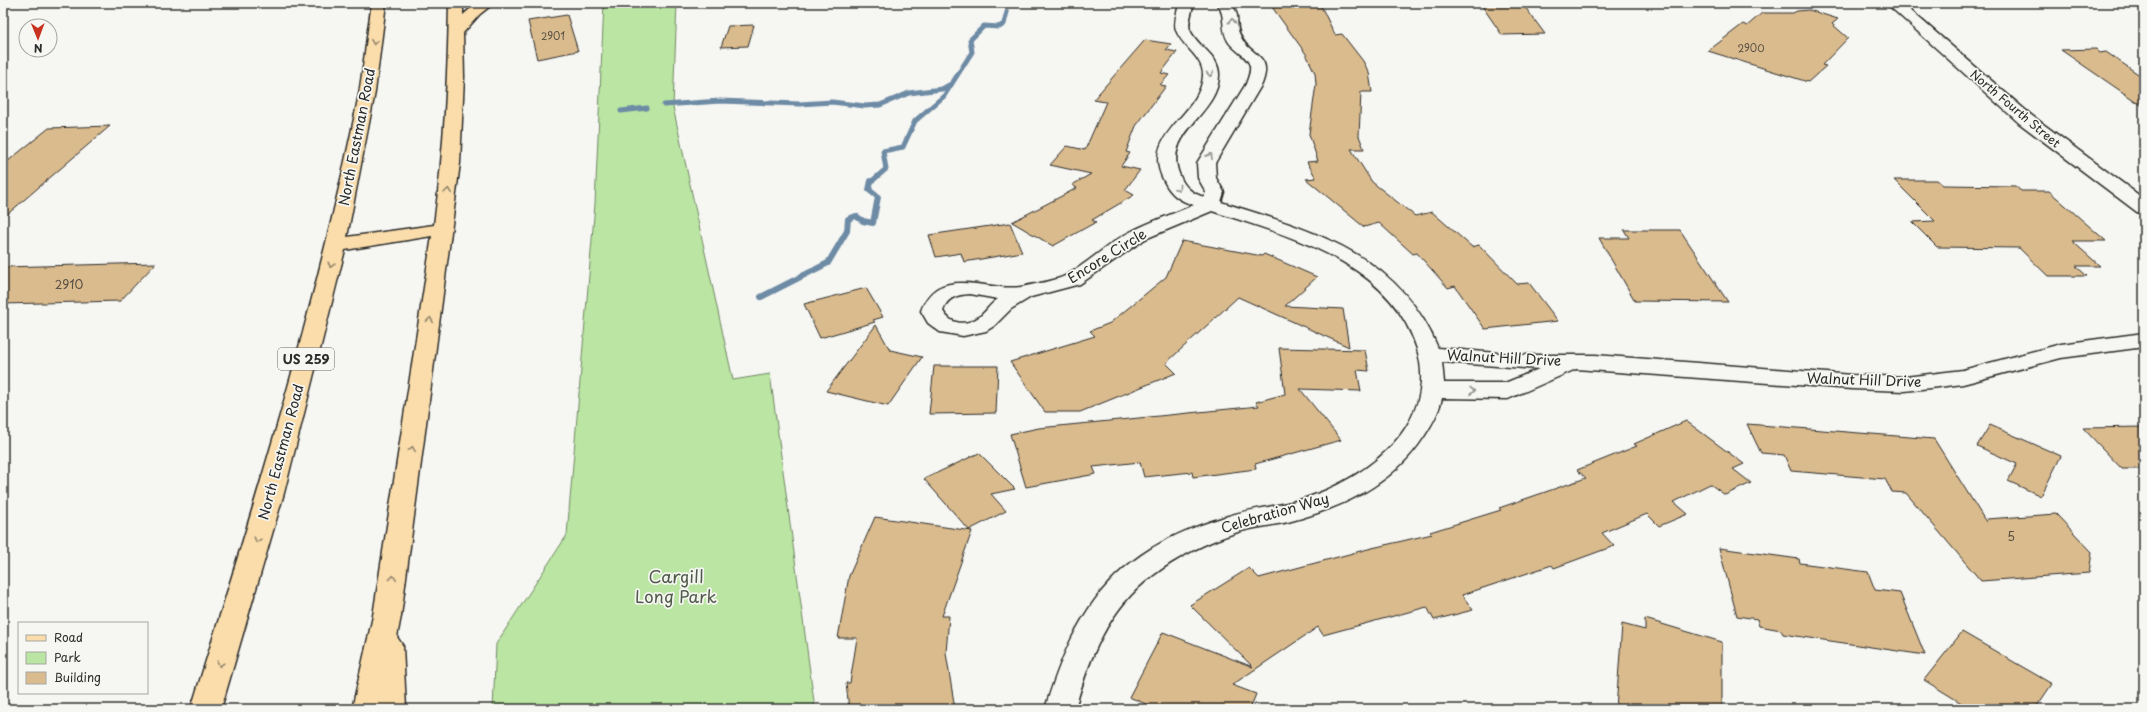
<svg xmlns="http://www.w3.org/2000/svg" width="2147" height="712" viewBox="0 0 2147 712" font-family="'Playpen Sans',sans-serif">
<rect width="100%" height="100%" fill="#f6f6f2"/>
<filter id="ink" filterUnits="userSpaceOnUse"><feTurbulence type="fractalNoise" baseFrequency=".025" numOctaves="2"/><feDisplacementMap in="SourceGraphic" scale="8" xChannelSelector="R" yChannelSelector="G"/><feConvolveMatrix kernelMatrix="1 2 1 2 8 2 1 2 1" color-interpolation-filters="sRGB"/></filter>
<g filter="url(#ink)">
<polygon fill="#bae5a2" stroke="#728866" points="604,3 677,3 673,107 733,380 770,374 815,709 493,709 496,644 567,535 595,204"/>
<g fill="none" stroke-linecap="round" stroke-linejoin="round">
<g stroke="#6e8ba5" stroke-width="5">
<polyline points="664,105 720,101 800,104 832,102 865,106 880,105 909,93 942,89 951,84"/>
<polyline points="621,111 647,108"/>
<polyline points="871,182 886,169 883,151 903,147 915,121 944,96 972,52 970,40 984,26 999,27 1004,24 1007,12"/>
</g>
<polyline stroke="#6e8ba5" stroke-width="6" points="761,297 828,263 847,231 848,219 856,216 863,221 873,223 878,197 869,190 871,181"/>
</g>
<g fill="#dabb8d" stroke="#2b2b2b">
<polygon points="1480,3 1522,3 1545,34 1502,35"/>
<polygon points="1321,6 1335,35 1342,34 1363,61 1369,73 1372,92 1361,92 1359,136 1364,149 1351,149 1372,182 1415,216 1432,212 1472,247 1479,245 1517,284 1529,283 1558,321 1485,329 1455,286 1448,288 1417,253 1413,254 1379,223 1364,227 1306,179 1316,178 1307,162 1318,161 1309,134 1316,84 1315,73 1306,54 1272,7"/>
<polygon points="1809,10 1838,19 1832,24 1848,38 1822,65 1826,66 1808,82 1708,51 1743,24 1747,26 1762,13 1793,13 1797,11"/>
<polygon points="567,15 578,51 537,59 528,21"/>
<polygon points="754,25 748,46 721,47 728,26"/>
<polygon points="1145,40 1171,44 1166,50 1177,52 1161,73 1169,75 1160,85 1166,86 1136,126 1126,152 1130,153 1121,166 1140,170 1125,190 1134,195 1092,220 1096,222 1053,246 1012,222 1077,188 1072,185 1091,174 1050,165 1067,146 1085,150 1106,102 1093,100"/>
<polygon points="2096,49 2100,53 2106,52 2144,78 2144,107 2061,50"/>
<polygon points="110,126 3,218 3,165 49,128"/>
<polygon points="1894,180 1937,180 1943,185 2015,186 2021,191 2049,191 2106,241 2072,241 2100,266 2076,266 2087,276 2048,276 2019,248 1937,247 1912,222 1935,221"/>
<polygon points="1010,223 1022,252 964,262 961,253 936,257 929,235"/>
<polygon points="1624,230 1680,230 1728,302 1635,301 1599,238 1629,238"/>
<polygon points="1182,241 1262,256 1264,254 1317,277 1285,306 1343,309 1349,347 1238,297 1166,363 1176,373 1080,412 1045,412 1010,362 1095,336 1090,331 1110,323 1166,277"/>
<polygon points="156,263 120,301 3,304 3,267"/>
<polygon points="866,288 883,317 873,320 875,322 820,338 804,304"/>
<polygon points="876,325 890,350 922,357 888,406 826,391"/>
<polygon points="1279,348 1365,350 1369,371 1357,370 1361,391 1300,389 1341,440 1255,464 1256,469 1193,477 1192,472 1144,477 1140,462 1093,467 1096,474 1026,487 1010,434 1039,428 1259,406 1256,402 1285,394"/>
<polygon points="934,366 998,366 996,413 929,414"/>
<polygon points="1686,421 1744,464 1733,469 1751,483 1725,495 1710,484 1674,502 1688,514 1659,526 1647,514 1602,533 1614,546 1554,568 1552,565 1462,595 1473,610 1434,620 1427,607 1323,635 1318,627 1232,685 1256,694 1250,709 1158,709 1129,697 1163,632 1253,667 1190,605 1249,568 1259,578 1368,549 1432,534 1430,532 1501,510 1499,508 1586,478 1577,470 1637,446 1634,444"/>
<polygon points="1747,424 1934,439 1986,522 1987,519 2056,514 2092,552 2089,573 1981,581 1906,493 1892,492 1885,479 1791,471 1784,455 1761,453"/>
<polygon points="1990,425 2061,456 2041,496 2008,481 2017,464 1977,446"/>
<polygon points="2144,427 2144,469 2122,469 2083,428"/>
<polygon points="979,453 1015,489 991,494 1006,511 969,530 924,479"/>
<polygon points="875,517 972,531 942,616 949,616 946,653 955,709 849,709 846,683 850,683 857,638 838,638 849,576"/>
<polygon points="1719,548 1799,559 1800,563 1868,572 1875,590 1900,593 1925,655 1783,634 1781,630 1759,626 1757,619 1737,616"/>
<polygon points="1645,619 1722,642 1722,709 1616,709 1622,624 1645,630"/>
<polygon points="1962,632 2052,684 2035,709 1971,709 1924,680"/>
</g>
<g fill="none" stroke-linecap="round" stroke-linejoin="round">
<defs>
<path id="minor" d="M1179,3H1193C1193,12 1187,22 1190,30C1197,47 1220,55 1219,76C1218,115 1161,133 1180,176C1185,188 1192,193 1204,197L1206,192L1198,178L1197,163L1246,84C1248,78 1251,72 1250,66C1248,56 1233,50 1228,41C1220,27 1227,18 1217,3H1231C1242,18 1234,23 1240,35C1249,57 1274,53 1262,84L1215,163L1216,178L1224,192L1221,202C1311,230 1399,253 1438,348L1521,355H1595L1852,375L1905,377L1963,370L2061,344L2144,333V347L2061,358L1963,384L1905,391L1852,389L1576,369L1508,399L1442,398C1439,413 1431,426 1423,438C1391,486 1341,508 1288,522C1271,526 1254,527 1238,532C1207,542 1178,556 1152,576C1108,609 1089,658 1075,709H1045C1062,653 1085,598 1132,562C1160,540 1192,527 1225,517C1251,508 1279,507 1306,498C1369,477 1439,424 1417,349C1390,261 1288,236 1212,211L1145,239L1080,284L1031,297L1011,309L994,326L986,331L963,336L940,332L928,323L921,311C938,261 991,295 1026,286C1039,283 1056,281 1067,275C1090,262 1109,242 1132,231C1152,221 1173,214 1194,205C1180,201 1171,195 1164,181C1139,134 1200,117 1203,76C1204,57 1182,47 1176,30C1173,21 1178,12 1179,3ZM970,294L998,299C990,304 986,312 979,317C967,326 950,325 943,311C947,297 957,295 970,294ZM1442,362L1539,369L1505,383H1444Z"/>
<polygon id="secondary" points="1886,3 1902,3 2031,115 2144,199 2144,214 2137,212 2019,123"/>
<path id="primary" d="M372,3H386L375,92L347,237L434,225C444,151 448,78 449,3H463V15L477,3H494L480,14L463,33L464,77L460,163L401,616L397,624L387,627L377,624L373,616L432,236L345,250L284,493L221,709H191C254,506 318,303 359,94C364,64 367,33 372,3Z"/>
<polygon id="trunk" points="387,605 397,608 401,616 397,637 403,646 406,709 352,709 373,616 377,608"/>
</defs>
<use href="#minor" stroke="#2b2b2b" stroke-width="3"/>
<use href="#secondary" stroke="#2b2b2b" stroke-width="3"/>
<use href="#primary" stroke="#2b2b2b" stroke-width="3"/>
<use href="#trunk" stroke="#2b2b2b" stroke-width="3"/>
<use href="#minor" fill="#f6f6f2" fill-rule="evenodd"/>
<use href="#secondary" fill="#f6f6f2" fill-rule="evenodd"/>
<use href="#primary" fill="#faddab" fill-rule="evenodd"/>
<use href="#trunk" fill="#faddab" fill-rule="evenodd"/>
</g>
<defs><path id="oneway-chevron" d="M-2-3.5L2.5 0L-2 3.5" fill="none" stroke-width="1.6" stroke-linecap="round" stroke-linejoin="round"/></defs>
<g stroke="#90908e">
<use href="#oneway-chevron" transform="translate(1232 21) rotate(-88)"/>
<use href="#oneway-chevron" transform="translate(1210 74) rotate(85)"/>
<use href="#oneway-chevron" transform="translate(1210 156) rotate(-61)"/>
<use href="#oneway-chevron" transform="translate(1178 188) rotate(51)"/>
<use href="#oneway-chevron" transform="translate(1472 391) rotate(2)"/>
</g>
<g stroke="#92846b">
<use href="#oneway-chevron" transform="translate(374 42) rotate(98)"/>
<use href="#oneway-chevron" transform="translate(448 191) rotate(-83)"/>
<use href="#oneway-chevron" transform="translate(331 265) rotate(105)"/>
<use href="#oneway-chevron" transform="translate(430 320) rotate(-82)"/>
<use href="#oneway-chevron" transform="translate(412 449) rotate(-82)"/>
<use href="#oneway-chevron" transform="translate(257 540) rotate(107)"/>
<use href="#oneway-chevron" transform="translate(393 578) rotate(-82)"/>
<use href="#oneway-chevron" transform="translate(220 664) rotate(107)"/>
</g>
</g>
<g text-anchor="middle" stroke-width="3.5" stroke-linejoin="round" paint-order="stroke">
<g font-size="10" fill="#574f44">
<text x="553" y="40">2901</text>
<text x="1751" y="52">2900</text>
</g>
<g font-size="12" fill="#2b2b2b" stroke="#f6f6f2">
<text transform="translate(2015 109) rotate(40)" y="4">North Fourth Street</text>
</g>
<g font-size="12" fill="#574f44">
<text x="69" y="289">2910</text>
<text x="2011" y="541">5</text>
</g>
<rect fill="#f6f6f2" stroke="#686867" stroke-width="1" x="278" y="348" width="56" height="22" rx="3"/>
<g font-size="13" font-weight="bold" fill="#2b2b2b">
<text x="306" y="364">US 259</text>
</g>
<g font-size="14" fill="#2b2b2b" stroke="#f6f6f2">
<text transform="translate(357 137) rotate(-79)" y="5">North Eastman Road</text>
<text transform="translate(1107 256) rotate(-32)" y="5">Encore Circle</text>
<text transform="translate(1504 358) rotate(3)" y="5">Walnut Hill Drive</text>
<text transform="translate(1864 380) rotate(2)" y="5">Walnut Hill Drive</text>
<text transform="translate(281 452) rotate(-75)" y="5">North Eastman Road</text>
<text transform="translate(1275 513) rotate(-16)" y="5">Celebration Way</text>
</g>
<g font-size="17" fill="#4f5a49" stroke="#f6f6f2">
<text x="676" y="583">Cargill<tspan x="676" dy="20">Long Park</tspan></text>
</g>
</g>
<rect width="2147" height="712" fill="none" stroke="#f6f6f2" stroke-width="16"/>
<rect x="8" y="8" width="2131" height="696" fill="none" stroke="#2b2b2b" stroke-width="1.5" filter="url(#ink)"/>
<rect x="18" y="622" width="130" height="72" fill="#f6f6f2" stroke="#a5a5a2"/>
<rect x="26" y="635" width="20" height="6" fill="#faddab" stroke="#a5a5a2"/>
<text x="54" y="642" font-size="12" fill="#2b2b2b">Road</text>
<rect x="26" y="652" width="20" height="12" fill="#bae5a2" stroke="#a5a5a2"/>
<text x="54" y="662" font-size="12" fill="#2b2b2b">Park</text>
<rect x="26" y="672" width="20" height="12" fill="#dabb8d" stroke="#a5a5a2"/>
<text x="54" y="682" font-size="12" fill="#2b2b2b">Building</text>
<g transform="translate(38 38) rotate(179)"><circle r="19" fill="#f6f6f2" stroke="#a5a5a2"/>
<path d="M0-3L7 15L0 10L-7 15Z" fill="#c8321e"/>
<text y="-6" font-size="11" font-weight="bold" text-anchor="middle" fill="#2b2b2b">N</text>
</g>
</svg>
